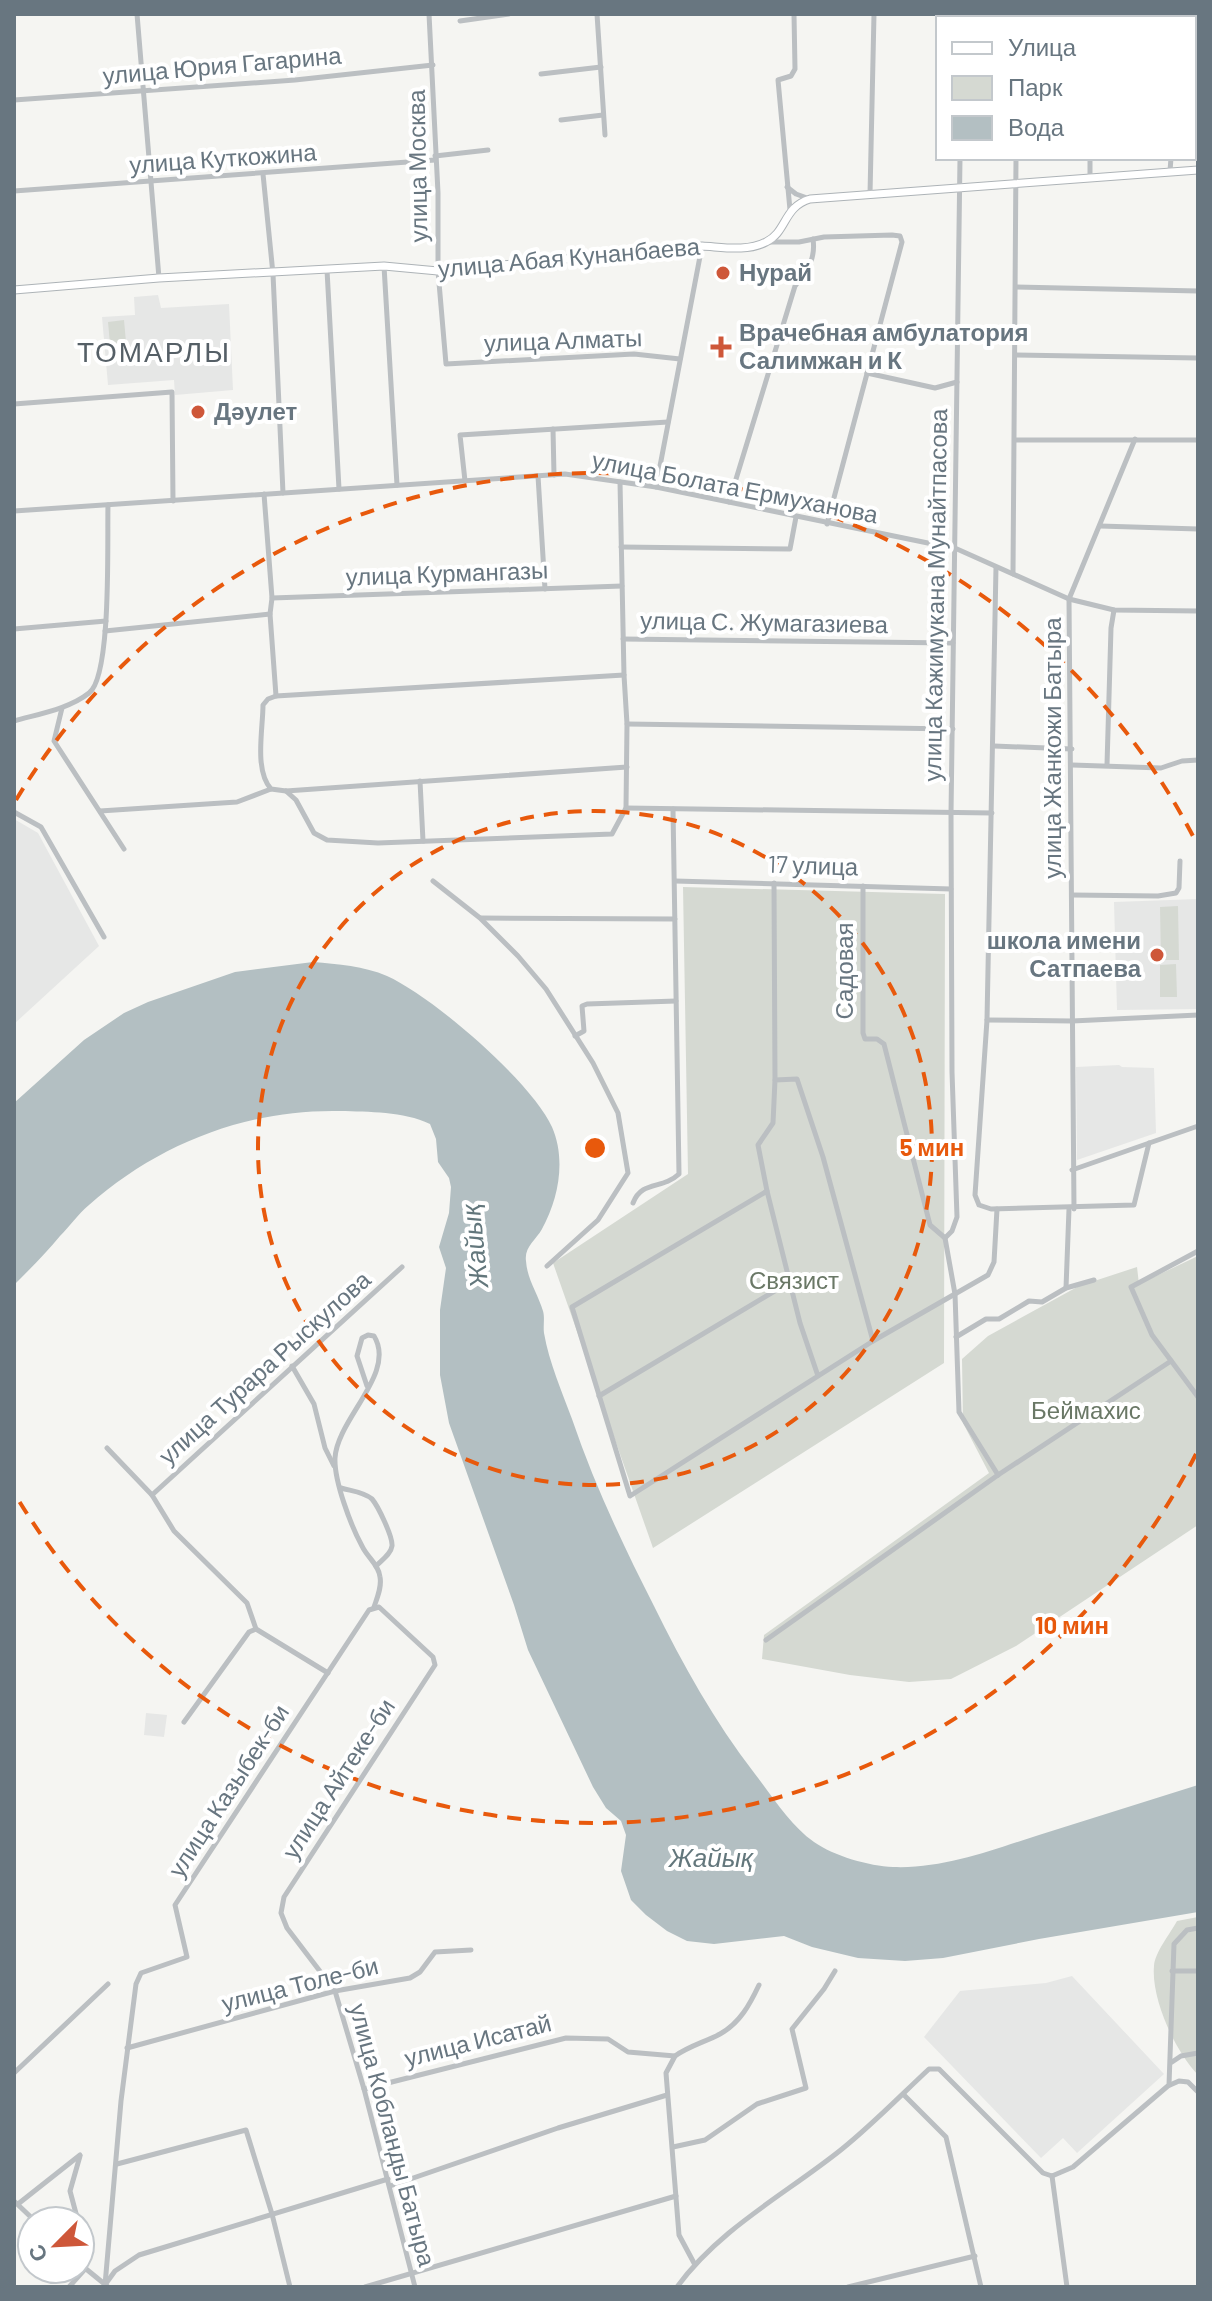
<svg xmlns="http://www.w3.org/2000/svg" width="1212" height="2301" viewBox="0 0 1212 2301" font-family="Barlow,sans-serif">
<rect width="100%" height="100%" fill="#f5f5f2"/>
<g fill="#e6e7e6">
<polygon points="158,295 161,308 229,304 233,390 175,395 174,380 108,385 102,317 135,315 134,297"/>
<polygon points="14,819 38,833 99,946 14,1024"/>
<polygon points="1198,899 1198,1009 1117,1010 1114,902"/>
<polygon points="1119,1065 1122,1067 1154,1068 1156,1133 1077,1160 1076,1067"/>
<polygon points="146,1713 167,1715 164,1737 144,1735"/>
<polygon points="1072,1976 1164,2074 1077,2153 1063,2138 1041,2158 924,2037 960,1991 1046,1983"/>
</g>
<g fill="#d5d9d2">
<polygon points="124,320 127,353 111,355 108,322"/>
<polygon points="683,887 945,894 944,1363 653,1548 553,1263 688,1174"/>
<polygon points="1178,906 1179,960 1161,960 1160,907"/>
<polygon points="1176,964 1177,997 1160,997 1160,965"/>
<polygon points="1198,1256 1198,1525 1016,1646 951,1679 909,1682 850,1675 762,1659 764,1635 989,1473 963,1423 962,1359 988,1336 1079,1286 1137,1267 1139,1284"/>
<path d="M1198,1917V2075C1175,2051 1151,1999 1154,1966C1155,1952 1170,1934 1177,1921Z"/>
</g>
<path fill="#b3bfc2" d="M313,962C338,964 364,966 387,976C432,996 532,1082 552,1127C566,1159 559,1198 542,1229C536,1240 524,1247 526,1261C527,1279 538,1294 543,1311C545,1318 543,1326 544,1333C549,1362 562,1392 572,1419C594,1484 623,1545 654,1606C683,1665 714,1721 755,1774C773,1797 790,1825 814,1842C834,1856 869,1866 893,1867C944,1869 992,1850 1039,1835C1092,1818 1145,1802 1198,1785V1912L1039,1939L943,1958L905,1961L858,1958L812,1947L784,1936L714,1944L687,1941L667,1931L646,1915L631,1900L621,1871L626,1835L621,1821L606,1808L593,1787L528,1650L514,1605L449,1423L440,1375V1310L446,1268L439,1247L449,1213L451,1187L449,1178L438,1162L436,1139L430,1124C403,1111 369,1112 340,1111C247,1109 158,1144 89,1205C78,1214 70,1226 60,1236C46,1253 30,1269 14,1285V1103L84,1040L124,1013L148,1002L235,972Z"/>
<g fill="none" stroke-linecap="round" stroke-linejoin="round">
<defs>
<path id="secondary" d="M14,290L159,278L384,266L438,271L702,246C722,247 747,252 766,242C787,232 783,207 810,199L1198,170"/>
</defs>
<use href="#secondary" stroke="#adb3b7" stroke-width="9"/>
<g stroke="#bbbfc2" stroke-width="5">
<polyline points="137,14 159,278"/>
<polyline points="429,14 438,193 438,271 446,364 634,354 680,359"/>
<polyline points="597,14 605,135"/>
<polyline points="961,18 961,14"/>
<polyline points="1016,18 1016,14"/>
<polyline points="1092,18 1092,14"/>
<polyline points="1174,18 1174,14"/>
<polyline points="460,21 509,14"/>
<polyline points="541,74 601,67"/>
<polyline points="14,100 295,80 433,65"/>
<polyline points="561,120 603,115"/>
<polyline points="435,156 488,150"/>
<polyline points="1170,171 1171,158"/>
<polyline points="263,174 273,274 283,493"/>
<polyline points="1090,178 1090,158"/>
<polyline points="787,187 796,194 810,199"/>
<polyline points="14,191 435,160"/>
<polyline points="870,194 874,14"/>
<polyline points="790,210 778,80 791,76 795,69 794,14"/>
<polyline points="768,242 799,242 824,237 892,235 900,236 902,242 827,524"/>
<polyline points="384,266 397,485"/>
<polyline points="327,270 339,489"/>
<polyline points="1016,287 1198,291"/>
<polyline points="1016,355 1198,358"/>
<polyline points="867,373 935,388 957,382"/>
<polyline points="14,404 172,392 173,501"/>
<polyline points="553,429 554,475"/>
<polyline points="1015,440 1198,440"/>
<polyline points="538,476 545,589"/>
<polyline points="465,481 460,435 668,422"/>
<polyline points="656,487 702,246"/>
<polyline points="264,494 272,598 270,614 276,696"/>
<path d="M729,502L795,286C807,270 816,260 813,239"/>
<polyline points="14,511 565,474 656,487 957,549 1069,599 1114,610 1198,611"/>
<polyline points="1100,526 1198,529"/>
<polyline points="621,547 790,549 796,517"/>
<polyline points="996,567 987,1020 975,1195 979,1205 991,1209 1134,1205 1149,1143"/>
<polyline points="1013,574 1016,158"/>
<polyline points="272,598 622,586"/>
<polyline points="14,629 106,621"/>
<polyline points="105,631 270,614"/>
<polyline points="623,639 953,643"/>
<path d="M624,675L276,696L268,699L263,705C263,729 254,770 271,789L286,791L627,767"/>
<polyline points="62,708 54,741 124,849"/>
<path d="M14,721C38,714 69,709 89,693C112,676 107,538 108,505"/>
<polyline points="627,724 953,729"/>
<polyline points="994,746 1072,749"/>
<polyline points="1072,765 1161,768 1182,761 1198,760"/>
<polyline points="1107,765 1111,628 1114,610"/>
<polyline points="420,781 423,841"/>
<polyline points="286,791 296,800 314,833 327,840 378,843 612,834 626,808 627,724 624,675 620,482"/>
<polyline points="626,808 992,813"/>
<polyline points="100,811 237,802 271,789"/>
<polyline points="14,812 41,827 104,937"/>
<polyline points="433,881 480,918 518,956 546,989 593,1063 618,1113 628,1173 598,1220 547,1266"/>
<polyline points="675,881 951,889"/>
<polyline points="774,883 775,1080"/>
<polyline points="863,886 863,1033 865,1039 877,1039 884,1044 930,1225 945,1238 955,1294 959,1412 998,1475"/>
<polyline points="1072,895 1158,896 1176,893 1179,888 1180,861"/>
<polyline points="481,918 675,919"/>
<polyline points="987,1020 1072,1021 1198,1015"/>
<polyline points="575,1036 584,1031 582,1006 587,1004 676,1001"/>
<polyline points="1072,1170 1198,1126"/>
<polyline points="767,1191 758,1145 773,1123 775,1080 797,1079 823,1157 873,1341"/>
<path d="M633,1203C642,1180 662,1190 679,1174L673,809"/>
<polyline points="1074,1209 1069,599 1135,439"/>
<polyline points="945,1238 952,1231 957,1217 952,1072 951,814 960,158"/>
<polyline points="1198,1251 1131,1287 1152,1335 1198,1397"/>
<polyline points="1066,1288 1069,1209"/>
<polyline points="956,1337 986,1319 999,1319 1029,1301 1042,1302 1066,1288 1094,1280"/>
<polyline points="292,1366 314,1404 325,1448 334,1466"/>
<polyline points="818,1376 800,1323 767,1191 572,1307 630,1496 873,1341 988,1275 994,1262 997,1209"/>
<path d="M367,1386L357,1356L362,1338L368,1335L374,1336C397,1373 337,1419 335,1458C334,1481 351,1526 362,1546C367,1557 379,1565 380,1577C382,1587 377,1598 374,1607"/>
<polyline points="599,1396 783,1286 792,1286"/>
<polyline points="107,1448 152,1495 174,1531 247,1603 256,1629 328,1673"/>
<path d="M341,1488C351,1491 364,1492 372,1499C378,1506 393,1537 392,1546C391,1554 382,1560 376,1566"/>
<polyline points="152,1495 402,1267"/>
<polyline points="766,1640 998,1475 1171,1361"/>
<polyline points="184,1722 249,1632 256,1629"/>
<polyline points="1172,1971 1198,1971"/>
<polyline points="127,2048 335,1991 410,1978 420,1972 435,1952 471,1950"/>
<polyline points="675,2056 666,2073 679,2235 694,2263"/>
<polyline points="1172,2062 1181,2056 1198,2053"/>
<polyline points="14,2073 108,1984"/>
<polyline points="1170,2085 1179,2081 1188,2082 1198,2092"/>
<path d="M364,2089L566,2038L608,2039L628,2052L675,2056C689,2046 705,2042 720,2034C740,2023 750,2004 759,1985"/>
<polyline points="904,2095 946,2137 981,2287"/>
<polyline points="673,2147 705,2140 757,2104 806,2088 792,2029 824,1989 835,1971"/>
<polyline points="117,2164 246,2130 272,2214 290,2287"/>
<polyline points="1052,2176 1073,2167 1169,2085 1174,1944 1187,1930 1198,1928"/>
<polyline points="1052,2176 1067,2287"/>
<polyline points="390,2186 558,2128 667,2095"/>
<polyline points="14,2201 35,2221"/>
<polyline points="18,2204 80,2155"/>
<polyline points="78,2221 70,2191 80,2156"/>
<polyline points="80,2264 107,2286"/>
<polyline points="107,2282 115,2271 139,2255 388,2179"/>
<polyline points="105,2285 121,2101 136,1984 141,1973 187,1957 175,1905 369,1610 379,1607 433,1657 435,1665 284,1897 281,1913 287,1928 335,1991 364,2089 415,2287"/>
<polyline points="69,2287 85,2269 80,2259"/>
<polyline points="365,2287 676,2196"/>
<path d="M677,2287C720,2228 786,2194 842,2149C873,2124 900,2096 929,2069H939L1043,2173L1052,2176"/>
<polyline points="848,2287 975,2256"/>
</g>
<use href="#secondary" stroke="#fff" stroke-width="7"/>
</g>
<g fill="none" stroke="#e8590c" stroke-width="4" stroke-dasharray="14 10">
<circle cx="595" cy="1148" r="337"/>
<path d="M1196 1454A675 675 0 0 1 16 1496M16 800A675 675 0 0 1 1196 842"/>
</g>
<g fill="#ce5739" stroke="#fff" stroke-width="3">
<circle cx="723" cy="273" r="8"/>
<path d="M717 335h8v8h8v8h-8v8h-8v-8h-8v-8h8z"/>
<circle cx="198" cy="412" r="8"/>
<circle cx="1157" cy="955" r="8"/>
</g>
<g text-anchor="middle" stroke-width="8" stroke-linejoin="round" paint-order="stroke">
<g font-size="24" fill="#687680" stroke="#fff">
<text transform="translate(222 66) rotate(-5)" y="8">улица Юрия Гагарина</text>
<text transform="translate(223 159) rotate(-4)" y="8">улица Куткожина</text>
<text transform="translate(418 166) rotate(-91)" y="8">улица Москва</text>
<text transform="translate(569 258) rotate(-5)" y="8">улица Абая Кунанбаева</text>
<text transform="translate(563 341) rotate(-2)" y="8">улица Алматы</text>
<text transform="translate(735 488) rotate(11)" y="8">улица Болата Ермуханова</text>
<text transform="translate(447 574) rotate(-2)" y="8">улица Курмангазы</text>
<text transform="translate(936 595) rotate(-89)" y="8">улица Кажимукана Мунайтпасова</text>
<text transform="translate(764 623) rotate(1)" y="8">улица С. Жумагазиева</text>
<text transform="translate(1053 748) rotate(-90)" y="8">улица Жанкожи Батыра</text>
<text transform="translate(813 866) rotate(2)" y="8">17 улица</text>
<text transform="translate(845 971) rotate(-90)" y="8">Садовая</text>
<text transform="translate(265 1368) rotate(-42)" y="8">улица Турара Рыскулова</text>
<text transform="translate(339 1779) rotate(-57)" y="8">улица Айтеке-би</text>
<text transform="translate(229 1791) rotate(-57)" y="8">улица Казыбек-би</text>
<text transform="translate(300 1985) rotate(-14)" y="8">улица Толе-би</text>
<text transform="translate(478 2041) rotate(-14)" y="8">улица Исатай</text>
<text transform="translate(392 2135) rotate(75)" y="8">улица Кобланды Батыра</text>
</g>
<g font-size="24" font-weight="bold" fill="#687680" stroke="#fff" text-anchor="start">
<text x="739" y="281">Нурай</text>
<text x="739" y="341">Врачебная амбулатория<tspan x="739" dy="28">Салимжан и К</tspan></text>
<text x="214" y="420">Дәулет</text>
<text x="1141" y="949" text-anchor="end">школа имени<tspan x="1141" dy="28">Сатпаева</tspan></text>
</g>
<g font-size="24" fill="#6a7866" stroke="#fff">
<text x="794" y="1289">Связист</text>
<text x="1086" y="1419">Беймахис</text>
</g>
<g font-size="26" font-style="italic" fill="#63777c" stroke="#fff">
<text transform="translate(475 1246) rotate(-96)" y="9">Жайық</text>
<text x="711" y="1867">Жайық</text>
</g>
<g font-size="28" letter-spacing="2" fill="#555f66" stroke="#fff">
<text x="154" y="362">ТОМАРЛЫ</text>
</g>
</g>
<circle cx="595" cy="1148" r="12" fill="#e8590c" stroke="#fff" stroke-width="4"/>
<g font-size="24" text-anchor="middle" font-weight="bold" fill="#e8590c" stroke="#fff" stroke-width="8" stroke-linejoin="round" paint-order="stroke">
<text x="932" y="1156">5 мин</text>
<text x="1072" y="1634">10 мин</text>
</g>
<rect width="1212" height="2301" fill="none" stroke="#687680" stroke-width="32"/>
<rect x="936" y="16" width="260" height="144" fill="#ffffff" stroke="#c3c8cc" stroke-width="2"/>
<rect x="952" y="42" width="40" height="12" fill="#ffffff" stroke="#c3c8cc" stroke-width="2"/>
<text x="1008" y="56" font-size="24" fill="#687680">Улица</text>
<rect x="952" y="76" width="40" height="24" fill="#d5d9d2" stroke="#c3c8cc" stroke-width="2"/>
<text x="1008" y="96" font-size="24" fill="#687680">Парк</text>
<rect x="952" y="116" width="40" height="24" fill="#b3bfc2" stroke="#c3c8cc" stroke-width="2"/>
<text x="1008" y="136" font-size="24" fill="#687680">Вода</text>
<g transform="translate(56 2245) rotate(246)"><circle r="38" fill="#ffffff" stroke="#c3c8cc" stroke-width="2"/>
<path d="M0-6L14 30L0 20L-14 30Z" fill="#ce5739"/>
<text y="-12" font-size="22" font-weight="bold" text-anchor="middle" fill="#687680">С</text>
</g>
</svg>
